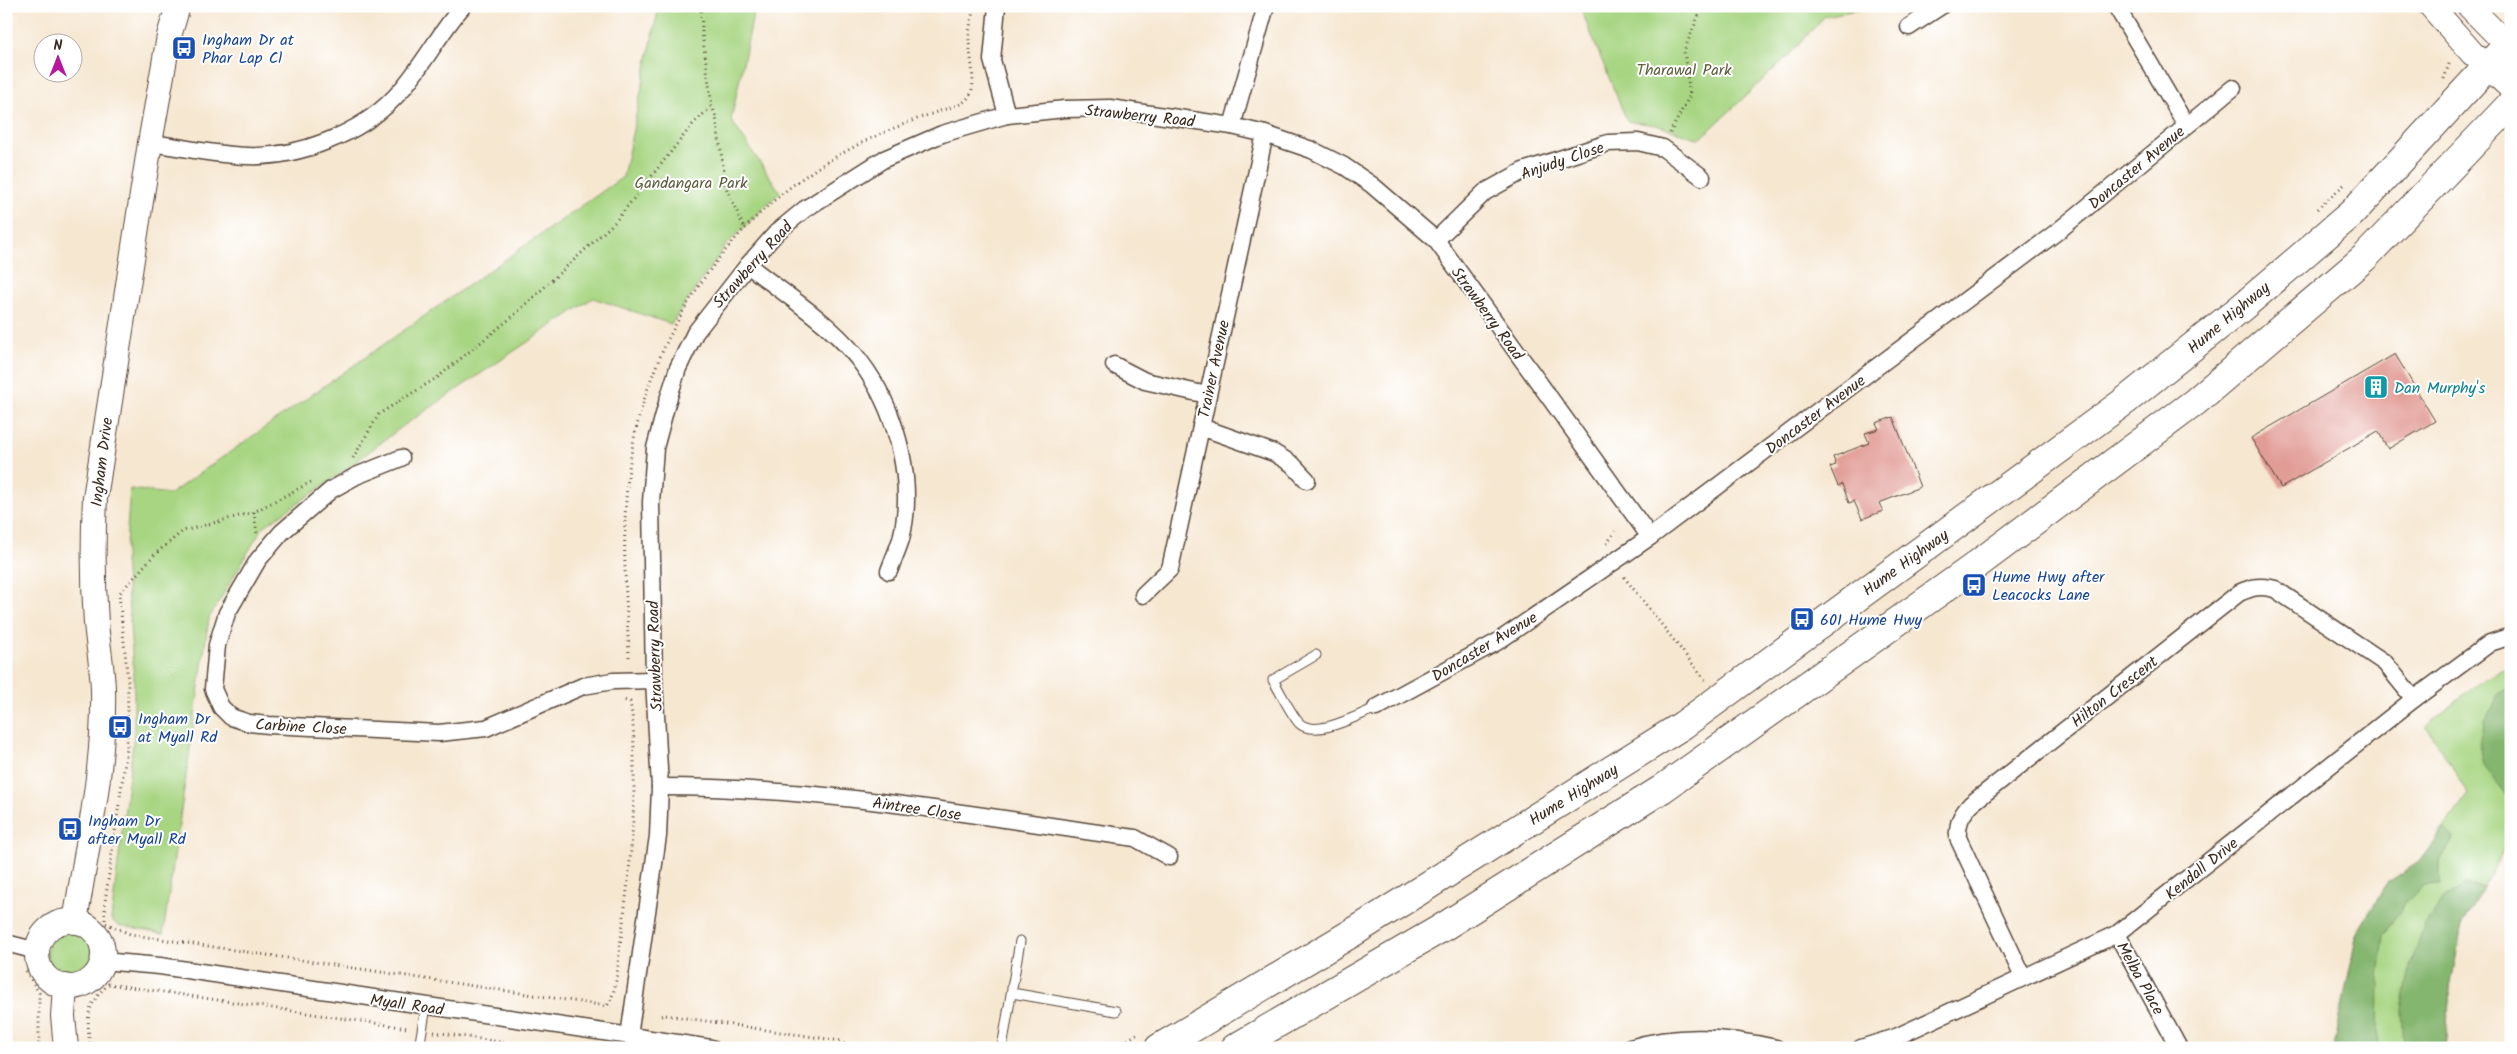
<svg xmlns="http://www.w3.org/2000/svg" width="2517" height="1054" viewBox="0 0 2517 1054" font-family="Kalam,sans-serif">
<rect width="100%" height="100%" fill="#fff"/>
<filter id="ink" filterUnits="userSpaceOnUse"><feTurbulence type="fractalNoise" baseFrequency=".02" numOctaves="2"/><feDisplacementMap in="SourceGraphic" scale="10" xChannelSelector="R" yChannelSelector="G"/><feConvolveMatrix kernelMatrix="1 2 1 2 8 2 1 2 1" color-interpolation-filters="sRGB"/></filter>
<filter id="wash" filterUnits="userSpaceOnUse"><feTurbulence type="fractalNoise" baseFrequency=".0096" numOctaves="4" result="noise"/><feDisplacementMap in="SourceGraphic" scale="20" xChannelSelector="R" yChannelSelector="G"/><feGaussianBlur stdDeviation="1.12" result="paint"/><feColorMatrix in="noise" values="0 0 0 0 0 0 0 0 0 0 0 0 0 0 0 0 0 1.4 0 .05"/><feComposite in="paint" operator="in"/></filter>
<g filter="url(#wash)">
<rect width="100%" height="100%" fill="#f6e7d1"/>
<g fill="#a7d582" stroke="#718050">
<polygon points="659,6 755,6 731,120 780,192 726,245 671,324 593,298 403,426 333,479 263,527 209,618 163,934 118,926 111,919 134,735 134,679 125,559 130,489 170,494 623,177"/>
<polygon points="1594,6 1877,6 1825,16 1788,56 1700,139 1656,125 1627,121 1582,12"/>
<path d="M2511,668V837L2462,925L2450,988L2445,1048H2334L2357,933L2387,883L2419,862L2469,794L2426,726C2452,706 2479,676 2511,668Z"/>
<circle cx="70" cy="954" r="23"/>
</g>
<g fill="#85b670" stroke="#607047">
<polygon points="2511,686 2511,800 2483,765 2479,743 2485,721 2498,695"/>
<polygon points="2444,828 2454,838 2440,861 2440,885 2423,886 2407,900 2384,935 2379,977 2378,1048 2334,1048 2357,933 2387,883 2419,862"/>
<polygon points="2466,885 2483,887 2462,925 2450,988 2445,1048 2404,1048 2402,1010 2410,968 2424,926 2444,897"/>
</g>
<g id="blocks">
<g fill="#e29c96">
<polygon points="2395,354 2435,421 2388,449 2378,431 2281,488 2251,438"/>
<polygon points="1893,417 1920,487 1879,503 1883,511 1862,519 1854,501 1849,503 1842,484 1838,486 1830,467 1836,465 1833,457 1869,443 1865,433 1879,429 1876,423"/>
</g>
</g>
</g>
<g filter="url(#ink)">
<use href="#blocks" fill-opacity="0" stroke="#574639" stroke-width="1"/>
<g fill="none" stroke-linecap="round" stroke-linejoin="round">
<defs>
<g id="lane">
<path d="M1316,655L1273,680C1281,693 1289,711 1299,723C1315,739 1358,715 1376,708"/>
<polyline points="1012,993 1116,1011"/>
<polyline points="419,1048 426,1007"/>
<polyline points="1002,1048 1020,941"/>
</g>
<g id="street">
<polyline points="997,6 992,60 1007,115"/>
<polyline points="2116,6 2186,125"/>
<polyline points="1909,27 1941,6"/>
<polyline points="1232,126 1266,6"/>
<path d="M150,143C182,147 215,155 247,156C298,158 360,134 395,97C422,69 438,34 463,6"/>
<polyline points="1436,240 1485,192 1523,171 1608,143 1638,142 1663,148 1702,177"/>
<path d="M748,265C788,297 838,327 867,371C898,417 915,484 901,539C898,549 893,560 889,571"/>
<polyline points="1114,365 1145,381 1207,395"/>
<polyline points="1201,427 1274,453 1292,464 1307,480"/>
<polyline points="401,458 356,476 331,490 282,532 258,560 227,613 217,645 213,689 221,707 231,717 249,723 269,725 439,733 486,728 583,686 613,681 654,680"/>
<polyline points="1143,595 1170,569 1265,134"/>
<polyline points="1376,708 1497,642 1650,537 2058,231 2233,88"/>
<path d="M660,787C820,787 977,816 1135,838L1169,857"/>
<polyline points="2117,934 2179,1048"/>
<polyline points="6,943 37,951"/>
<polyline points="102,961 160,966 711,1048"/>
<path d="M2023,977L1958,838C1957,823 1961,815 1971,804L2239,593C2252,587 2261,585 2275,589L2385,663L2414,699"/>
<polyline points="629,1036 658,836 660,787 654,680 651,502 655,448 667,403 678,368 695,333 748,265 777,232 805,209 884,159 942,134 1007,115 1065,109 1110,108 1232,126 1265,134 1312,150 1344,166 1372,185 1436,240 1650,537"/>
<path d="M1630,1048C1679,1033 1726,1037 1776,1048"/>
<polyline points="1861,1048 1896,1037 2117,934 2414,699 2490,643 2511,636"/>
</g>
<g id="secondary">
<polyline points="2431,6 2472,53 2511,88"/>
<polyline points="2469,6 2511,49"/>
<circle cx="70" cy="954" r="33"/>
<path d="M75,922C87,845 105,766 103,688C102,666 98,645 96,623C93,581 93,539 95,498L150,143L169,36L178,6"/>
<polyline points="65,986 63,1016 66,1048"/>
</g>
<g id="highway">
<polyline points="1159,1048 1357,930 1683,725 2125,401 2241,308 2352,213 2511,41"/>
<polyline points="1235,1048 1440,929 1662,789 1967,572 2195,402 2364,258 2511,104"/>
</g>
</defs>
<use href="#lane" stroke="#574639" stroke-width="11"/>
<use href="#street" stroke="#574639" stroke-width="19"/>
<use href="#secondary" stroke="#574639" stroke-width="26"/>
<use href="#highway" stroke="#574639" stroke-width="30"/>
<g stroke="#574639" stroke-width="3" stroke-dasharray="1 4" stroke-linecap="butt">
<polyline points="701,6 702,33 712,106 716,117 726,187 745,230"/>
<polyline points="2444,79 2450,61"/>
<polyline points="1670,133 1690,95 1684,51 1702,7 1700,6"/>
<polyline points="2317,209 2346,183"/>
<polyline points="353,458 379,414 438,377 512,317 615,222 693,124 712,106"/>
<path d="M311,482L254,512L183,531L155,554L119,594L128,681L127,748L105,902V923L130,934L147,937L607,1006C618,990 617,965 620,946C628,886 635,827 634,767C634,744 634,723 630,702L623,700"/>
<polyline points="254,512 257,534"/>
<polyline points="1607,544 1615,531"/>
<polyline points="1624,577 1706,681"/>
<path d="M629,657C626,595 621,531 629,469C645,341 727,216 841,154C875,135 909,121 946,109C955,106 965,104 970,95C977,83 969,53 969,39C969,28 972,17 974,6"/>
<polyline points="26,971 39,993 39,1048"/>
<polyline points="661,1016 665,1015 841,1041 847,1047 864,1044 891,1048"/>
<polyline points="434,1032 540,1048"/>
<path d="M90,1048C87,1017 85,1005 109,984L408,1028"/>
<polyline points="1115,1048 1140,1032"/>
</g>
<use href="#lane" stroke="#fff" stroke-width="9"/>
<use href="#street" stroke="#fff" stroke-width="16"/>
<use href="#secondary" stroke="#fff" stroke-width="24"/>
<use href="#highway" stroke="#fff" stroke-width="28"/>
</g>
</g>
<defs>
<symbol id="bus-square" viewBox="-11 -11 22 22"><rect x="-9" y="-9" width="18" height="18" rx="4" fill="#1a4fb4" stroke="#fff"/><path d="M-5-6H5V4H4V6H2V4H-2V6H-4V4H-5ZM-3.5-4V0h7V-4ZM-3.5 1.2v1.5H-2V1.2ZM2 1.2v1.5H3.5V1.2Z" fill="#fff"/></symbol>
<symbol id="building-square" viewBox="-11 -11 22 22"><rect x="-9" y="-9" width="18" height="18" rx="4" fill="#0f9aa8" stroke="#fff"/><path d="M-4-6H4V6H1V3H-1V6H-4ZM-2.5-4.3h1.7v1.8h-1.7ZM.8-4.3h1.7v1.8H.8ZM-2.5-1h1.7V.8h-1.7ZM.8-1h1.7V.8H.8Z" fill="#fff"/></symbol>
</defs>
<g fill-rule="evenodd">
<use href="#bus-square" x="170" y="34" width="28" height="28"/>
<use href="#building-square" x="2362" y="373" width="28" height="28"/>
<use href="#bus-square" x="1960" y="571" width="28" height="28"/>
<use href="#bus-square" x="1788" y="605" width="28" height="28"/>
<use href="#bus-square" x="106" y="713" width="28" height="28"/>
<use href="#bus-square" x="56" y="815" width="28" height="28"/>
</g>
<g text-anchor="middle" stroke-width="4" stroke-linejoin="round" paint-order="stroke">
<g font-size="16" fill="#164399" stroke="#fff" text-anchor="start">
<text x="202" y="45">Ingham Dr at<tspan x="202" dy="18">Phar Lap Cl</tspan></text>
<text x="1992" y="582">Hume Hwy after<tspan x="1992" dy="18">Leacocks Lane</tspan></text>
<text x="1820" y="625">601 Hume Hwy</text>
<text x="138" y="724">Ingham Dr<tspan x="138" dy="18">at Myall Rd</tspan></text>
<text x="88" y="826">Ingham Dr<tspan x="88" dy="18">after Myall Rd</tspan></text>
</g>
<g font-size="16" fill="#5b5d3c" stroke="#fff">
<text x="1684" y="75">Tharawal Park</text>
<text x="691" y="188">Gandangara Park</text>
</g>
<g font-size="16" fill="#3b2a1e" stroke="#fff">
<text transform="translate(1140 115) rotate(6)" y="6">Strawberry Road</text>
<text transform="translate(1562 160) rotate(-19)" y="6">Anjudy Close</text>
<text transform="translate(2136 167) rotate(-40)" y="6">Doncaster Avenue</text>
<text transform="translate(752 264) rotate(-48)" y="6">Strawberry Road</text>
<text transform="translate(1488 313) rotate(54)" y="6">Strawberry Road</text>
<text transform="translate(2228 317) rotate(-40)" y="6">Hume Highway</text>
<text transform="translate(1213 369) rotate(-78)" y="6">Trainer Avenue</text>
<text transform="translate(1815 414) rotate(-37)" y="6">Doncaster Avenue</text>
<text transform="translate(101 462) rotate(-83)" y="6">Ingham Drive</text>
<text transform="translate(1905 562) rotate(-36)" y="6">Hume Highway</text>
<text transform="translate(1484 646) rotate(-31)" y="6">Doncaster Avenue</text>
<text transform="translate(654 656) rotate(-92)" y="6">Strawberry Road</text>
<text transform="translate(2114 691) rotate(-38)" y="6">Hilton Crescent</text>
<text transform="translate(301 726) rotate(3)" y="6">Carbine Close</text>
<text transform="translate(1573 794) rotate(-32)" y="6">Hume Highway</text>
<text transform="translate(917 808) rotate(8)" y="6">Aintree Close</text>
<text transform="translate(2201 868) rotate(-39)" y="6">Kendall Drive</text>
<text transform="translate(2141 978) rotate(61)" y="6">Melba Place</text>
<text transform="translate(407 1004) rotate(8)" y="6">Myall Road</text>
</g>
<g font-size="16" fill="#0d838f" stroke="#fff" text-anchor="start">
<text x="2394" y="393">Dan Murphy's</text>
</g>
</g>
<rect width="2517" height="1054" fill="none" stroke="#fff" stroke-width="25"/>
<g transform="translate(58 58)"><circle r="24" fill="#ffffff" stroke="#b1aaa5"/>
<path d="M0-4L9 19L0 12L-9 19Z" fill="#b5179e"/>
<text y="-8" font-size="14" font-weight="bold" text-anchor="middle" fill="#3b2a1e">N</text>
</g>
</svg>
